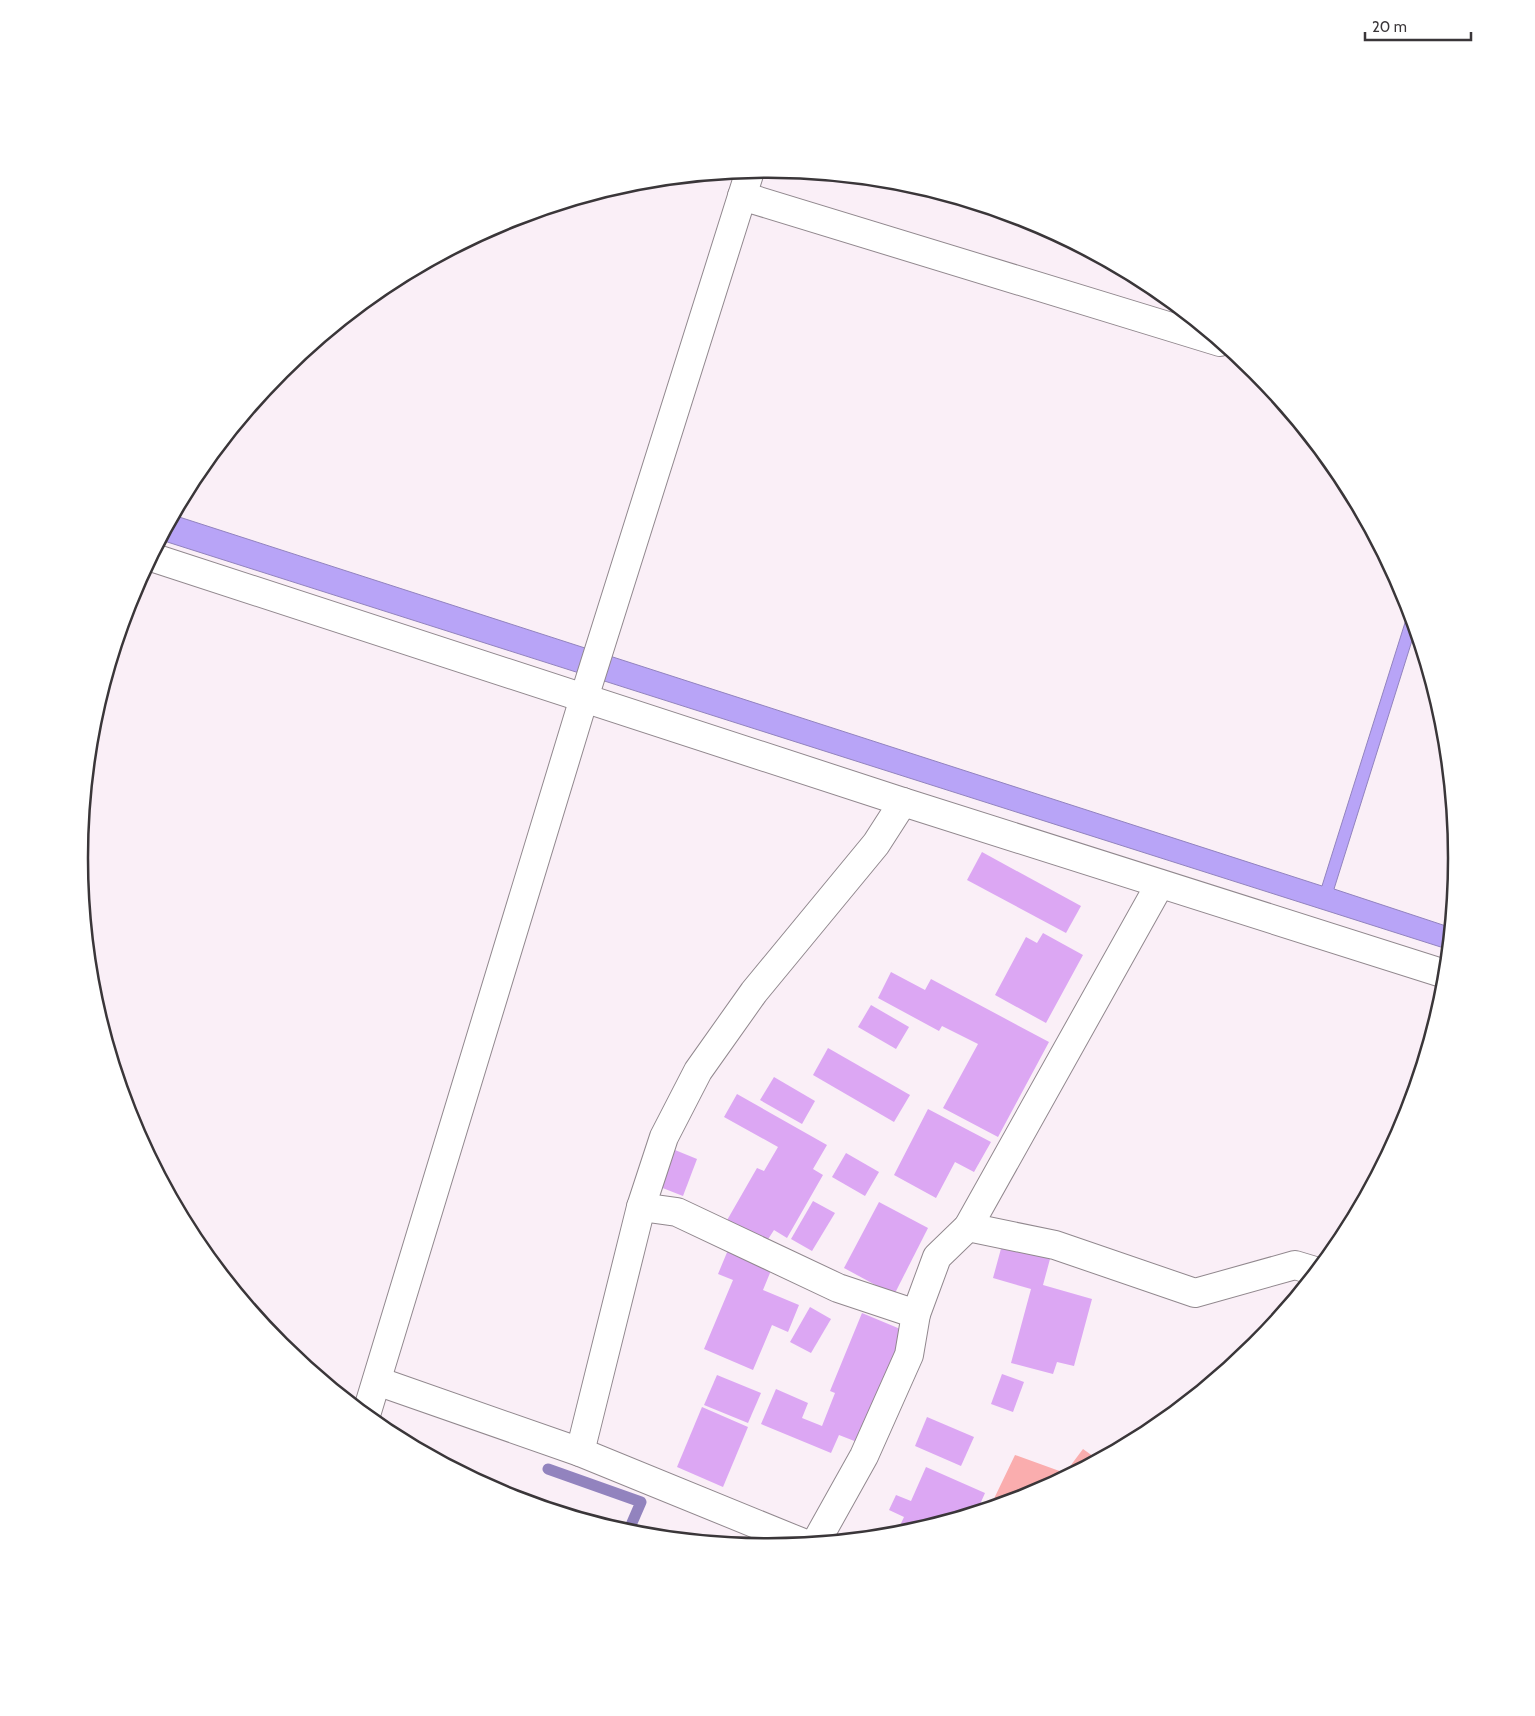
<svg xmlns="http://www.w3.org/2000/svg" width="1535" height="1716" viewBox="0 0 1535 1716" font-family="Cabin,sans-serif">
<rect width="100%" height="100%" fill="#faeff7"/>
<polygon fill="#faadae" points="1083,1449 1097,1459 1031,1494 990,1507 1015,1455 1065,1473"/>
<polygon fill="#b8a4f7" stroke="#9283be" points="173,515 1322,886 1409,610 1415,631 1334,889 1449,927 1447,949 161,540"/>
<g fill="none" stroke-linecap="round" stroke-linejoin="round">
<polyline stroke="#9283be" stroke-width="11" points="548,1469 641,1502 628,1532"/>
</g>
<g fill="#dca7f3">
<polygon points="982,852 1081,906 1066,933 967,880"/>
<polygon points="1043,933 1083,955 1046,1023 995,995 1026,937 1037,943"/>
<polygon points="891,972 925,990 931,979 1049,1042 998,1137 943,1108 978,1044 942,1026 939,1031 878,998"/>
<polygon points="871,1005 909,1027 896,1049 858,1027"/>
<polygon points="828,1048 910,1095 894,1122 813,1075"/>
<polygon points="774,1077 815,1101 802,1124 760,1100"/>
<polygon points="737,1094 827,1145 813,1169 823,1175 787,1238 774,1230 765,1244 726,1222 757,1168 764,1171 778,1147 724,1117"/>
<polygon points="928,1109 991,1142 974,1172 955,1162 936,1198 894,1175"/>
<polygon points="675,1150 697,1159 683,1196 660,1187"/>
<polygon points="846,1153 879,1172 865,1196 832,1177"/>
<polygon points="813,1201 835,1213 812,1251 791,1239"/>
<polygon points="879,1202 928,1228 894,1295 844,1268"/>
<polygon points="1002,1245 1050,1259 1043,1285 1092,1299 1074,1366 1057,1362 1053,1374 1011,1363 1031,1289 993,1278"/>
<polygon points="728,1250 772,1268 763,1290 799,1305 788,1332 772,1325 753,1370 704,1349 733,1280 718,1274"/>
<polygon points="810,1307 831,1319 811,1353 790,1342"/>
<polygon points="862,1313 905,1331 857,1442 839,1435 831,1453 761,1424 776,1389 808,1403 802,1418 822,1426 835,1393 830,1391"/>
<polygon points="1002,1374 1024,1382 1013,1412 991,1404"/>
<polygon points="717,1375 761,1393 748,1423 704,1405"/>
<polygon points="702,1407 748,1427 723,1487 677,1467"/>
<polygon points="927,1417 974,1437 961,1466 915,1446"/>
<polygon points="926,1467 985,1493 977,1511 896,1534 904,1517 889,1510 896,1495 911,1501"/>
</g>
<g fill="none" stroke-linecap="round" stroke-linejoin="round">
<defs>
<g id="minor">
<polyline points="742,196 1220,342"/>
<polyline points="151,557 903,802 1445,974"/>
<polyline points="641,1207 677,1212 838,1288 916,1314"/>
<polyline points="968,1227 1055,1245 1195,1293 1295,1265 1315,1271"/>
<polyline points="377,1381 580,1452 641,1207 664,1137 698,1071 754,992 876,844 903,802"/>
<polyline points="366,1415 584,698 750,171"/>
<polyline points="580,1452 803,1543"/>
<polyline points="816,1542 864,1456 909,1355 916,1314 937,1257 968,1227 1160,884"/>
</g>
</defs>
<use href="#minor" stroke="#91888e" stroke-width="30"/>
<use href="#minor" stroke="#fff" stroke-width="28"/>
</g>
<path d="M0 0H1535V1716H0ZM88 858a680 680 0 1 1 1360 0a680 680 0 1 1-1360 0Z" fill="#fff" fill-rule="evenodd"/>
<path fill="none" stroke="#3a3639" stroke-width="2.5" d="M88 858a680 680 0 1 1 1360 0a680 680 0 1 1-1360 0Z"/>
<path d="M1365 32v8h106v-8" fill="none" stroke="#3a3639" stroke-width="2.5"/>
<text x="1372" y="32" font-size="15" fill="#3a3639" stroke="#ffffff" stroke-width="4" paint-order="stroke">20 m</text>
</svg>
